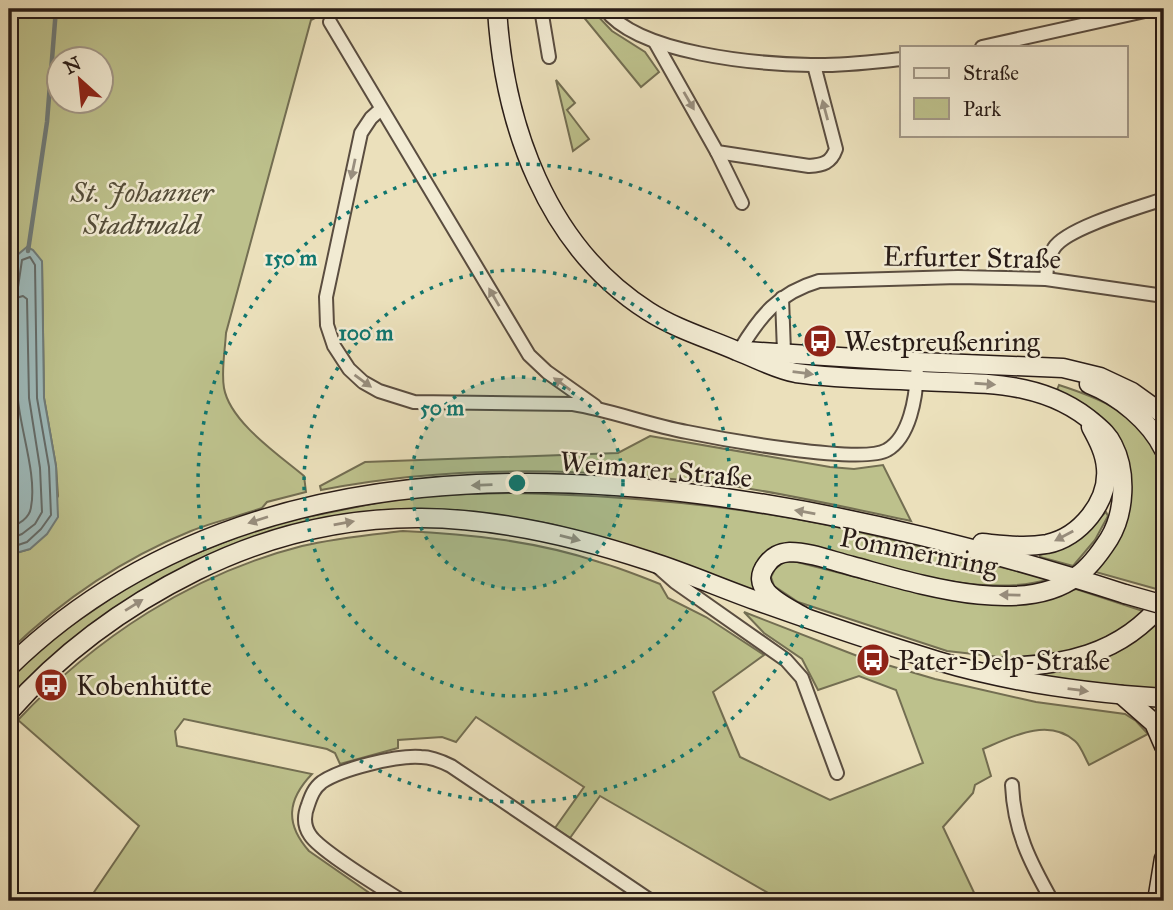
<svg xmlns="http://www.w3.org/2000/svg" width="1173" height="910" viewBox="0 0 1173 910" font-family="'IM FELL Great Primer',serif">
<rect width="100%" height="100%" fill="#ebe0bb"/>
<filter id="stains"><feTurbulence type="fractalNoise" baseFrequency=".00286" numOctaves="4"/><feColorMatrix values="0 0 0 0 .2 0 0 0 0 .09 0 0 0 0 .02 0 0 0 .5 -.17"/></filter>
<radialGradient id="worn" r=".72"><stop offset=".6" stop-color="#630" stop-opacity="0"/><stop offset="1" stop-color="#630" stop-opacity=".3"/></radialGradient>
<g fill="#bdc18c" stroke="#736e52" stroke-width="2" fill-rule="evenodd">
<path d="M9,9H333L311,20L226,333C225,351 221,371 224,388C230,422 279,455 304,476L306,492L267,502L262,508C239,516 214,522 191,531C122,559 62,600 9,651V555L30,549L58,496L56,466L44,398L42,262L16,257L9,302ZM60,60H102V102H60Z"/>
<polygon points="577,9 591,9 612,31 645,52 659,72 641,87"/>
<polygon points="556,80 575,103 567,110 589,139 573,151"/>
<path d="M1059,385C1099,398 1139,413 1157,454C1159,460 1164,467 1164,474C1168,509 1164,546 1164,582L1160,590L1092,571L1118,536L1113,431L1098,414L1057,390Z"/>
<path d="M650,436L830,467L854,469L883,465L911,521C854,509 796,496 739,487C601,468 457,463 321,490L320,486L365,462L618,453Z"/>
<path d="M510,493C612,495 716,503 817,523C895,538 972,561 1050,579C979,601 874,563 804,545C771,542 745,556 756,592L657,554L551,524L505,516L434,509L392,511L269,534L47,661L9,698V677L38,648L150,572L267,525L391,500L434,495Z"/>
<path d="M1106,512L1108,516L1095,540L1073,566L1040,557V555C1059,550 1077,543 1091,529C1096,523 1100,517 1106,512Z"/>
<path d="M403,531C469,534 536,541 599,562C620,568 640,576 660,584L668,598L706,617L764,655L713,692L740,757L830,800L923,763L896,690L859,676L818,690L802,659L764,633L744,612L860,657L935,679L1036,702L1125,714L1136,721L1148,734L1089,765C1085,758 1081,746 1075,741C1048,717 1011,737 983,749L991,776L975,785L973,793L943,827L978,901H782L600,796L570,838L555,828L584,787L476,717L456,742L442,737L398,740V748L340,764L335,753L327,749L184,719L175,731L177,746L312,774C287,800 285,824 309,851L381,901H88L139,826L18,720C95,638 192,574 302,546C335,538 369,535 403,531Z"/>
<polygon points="785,561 797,562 915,592 1017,604 1034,603 1076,589 1143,611 1117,633 1077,650 1027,660 947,651 798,602 774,586 771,577 775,569"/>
<path d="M1164,618V692L1106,689L1026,675C1087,664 1116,660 1164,618Z"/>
</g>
<polygon fill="#9dbabb" stroke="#6f7b79" stroke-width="2" points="27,247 33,250 42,261 44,398 56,466 58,517 47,534 30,549 9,555 9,302 16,256"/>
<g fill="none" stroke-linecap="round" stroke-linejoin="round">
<g stroke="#636b69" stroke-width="2">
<polyline points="9,291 18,287 22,260 30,257 35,265 37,398 49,467 51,515 41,529 27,542 9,548"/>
<polyline points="9,300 23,296 27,299 29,398 40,468 42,512 35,524 22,534 9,539"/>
<path d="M9,311H15L17,314C17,342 16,372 18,400C21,432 37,476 31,507C30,518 18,525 9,528"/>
</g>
<polyline stroke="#6f7b79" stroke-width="4.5" points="28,251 47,122 56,9"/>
<defs>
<g id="street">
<polyline points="541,9 549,57"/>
<path d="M605,9C638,54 757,64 811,65C841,66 872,62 902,59"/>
<polyline points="330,22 529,355 547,372 595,406"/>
<path d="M655,42L717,152L809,166C823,165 831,163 836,149L814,65"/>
<polyline points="982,47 1154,9"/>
<path d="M381,109L371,118L361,133L326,297L327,325L334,346L349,369L363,382L379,391L414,402L573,404C611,410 648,425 687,432C721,439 862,465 887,450C910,437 916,397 917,373"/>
<polyline points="717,152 742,203"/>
<path d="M1046,279C1047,268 1047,258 1054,248C1066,228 1140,207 1164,199"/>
<polyline points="782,298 784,352"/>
<path d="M739,351C760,316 778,293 819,281L958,277L1046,279L1164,296"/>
<polyline points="658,567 675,582 786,660 802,678 837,773"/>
<path d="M1012,785C1014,831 1030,862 1052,901"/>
<path d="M402,901C382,888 320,851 310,835C303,825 304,815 308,805C311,796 314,788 322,782C341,769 397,755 421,757C432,757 441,761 451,766L651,901"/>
</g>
<g id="secondary">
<path d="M497,9C504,124 546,246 648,311C676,329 707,338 737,351C758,359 775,369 796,373C838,379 881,379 922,381C985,384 1045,380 1095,424C1102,430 1109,436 1113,445C1127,472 1125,513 1109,539C1100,553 1090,567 1077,576C1022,619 912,582 852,566C832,561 810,552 790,552C779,553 773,556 767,564C746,590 786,606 804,617"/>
<polyline points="746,351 918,362 1063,368 1100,377 1132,392 1164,415"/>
<path d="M1089,384C1119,396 1150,421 1164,450"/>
<path d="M982,543C1004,545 1025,548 1047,544C1080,537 1109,502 1106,468C1105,453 1098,440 1091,427"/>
<path d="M9,667C298,385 781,483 1125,594"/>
<path d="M995,667C1061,667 1122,655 1164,601"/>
<polyline points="1122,695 1154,723 1164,746"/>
<path d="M9,712C61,653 125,606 196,571C349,495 492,509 649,561C687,573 723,589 760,602C819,623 878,643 938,661C1011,683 1088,693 1164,698"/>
<polyline points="1157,901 1164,858"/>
</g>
</defs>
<use href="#street" stroke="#5a4d40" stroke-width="16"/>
<use href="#secondary" stroke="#291c17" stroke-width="21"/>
<use href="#street" stroke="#f2ebd3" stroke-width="12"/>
<use href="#secondary" stroke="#f2ebd3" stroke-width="18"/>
<defs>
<polyline id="secondary-bridge" points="1125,594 1164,605"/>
</defs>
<use href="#secondary-bridge" stroke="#291c17" stroke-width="21" stroke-linecap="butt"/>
<use href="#secondary-bridge" stroke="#f2ebd3" stroke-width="18"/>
</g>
<defs><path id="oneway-solid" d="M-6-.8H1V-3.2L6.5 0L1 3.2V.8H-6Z" transform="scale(1.75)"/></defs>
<g fill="#988e7e">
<use href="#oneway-solid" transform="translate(689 101) rotate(60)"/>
<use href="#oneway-solid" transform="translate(825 110) rotate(-105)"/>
<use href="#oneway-solid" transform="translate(353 169) rotate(102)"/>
<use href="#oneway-solid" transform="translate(494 297) rotate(-120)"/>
<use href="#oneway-solid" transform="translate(803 373) rotate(7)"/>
<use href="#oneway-solid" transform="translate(363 381) rotate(36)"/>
<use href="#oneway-solid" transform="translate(562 384) rotate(-144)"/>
<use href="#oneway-solid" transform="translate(985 384) rotate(4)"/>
<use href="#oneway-solid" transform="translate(482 485) rotate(178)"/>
<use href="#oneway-solid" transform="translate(805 512) rotate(-170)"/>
<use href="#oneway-solid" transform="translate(258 520) rotate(162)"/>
<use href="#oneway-solid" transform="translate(344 523) rotate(-10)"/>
<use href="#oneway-solid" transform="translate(1064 536) rotate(152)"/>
<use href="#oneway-solid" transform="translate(570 538) rotate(14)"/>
<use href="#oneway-solid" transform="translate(1010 595) rotate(-179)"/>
<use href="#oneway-solid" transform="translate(134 605) rotate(-32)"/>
<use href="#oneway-solid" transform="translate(1078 690) rotate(7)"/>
</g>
<circle cx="517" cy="483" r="106" fill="#0f766e" fill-opacity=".12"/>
<g fill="none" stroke="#0f766e" stroke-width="3.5" stroke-dasharray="3.5 7">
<circle cx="517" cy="483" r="106"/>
<circle cx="517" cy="483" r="213"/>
<circle cx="517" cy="483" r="319"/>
</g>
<defs>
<symbol id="bus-disc" viewBox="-11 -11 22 22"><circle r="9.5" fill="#8f2418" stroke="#f2ebd3"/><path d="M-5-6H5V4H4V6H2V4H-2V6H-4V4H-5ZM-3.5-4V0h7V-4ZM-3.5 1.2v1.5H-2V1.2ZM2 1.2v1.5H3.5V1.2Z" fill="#fff"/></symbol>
</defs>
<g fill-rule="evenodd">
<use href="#bus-disc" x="801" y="322" width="38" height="38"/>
<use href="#bus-disc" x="854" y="641" width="38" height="38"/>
<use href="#bus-disc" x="32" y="666" width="38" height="38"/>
</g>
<g text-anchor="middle" stroke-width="5" stroke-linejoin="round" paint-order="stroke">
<g font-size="28" font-style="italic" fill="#554e3a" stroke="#f2ebd3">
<text x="142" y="202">St. Johanner<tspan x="142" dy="32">Stadtwald</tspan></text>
</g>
<g font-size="28" fill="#291c17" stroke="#f2ebd3">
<text transform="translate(972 257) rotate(1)" y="10">Erfurter Straße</text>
<text transform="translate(656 469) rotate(5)" y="10">Weimarer Straße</text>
<text transform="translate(919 551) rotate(11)" y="10">Pommernring</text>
</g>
<g font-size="28" fill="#291c17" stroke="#f2ebd3" text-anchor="start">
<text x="844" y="351">Westpreußenring</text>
<text x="898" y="670">Pater-Delp-Straße</text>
<text x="76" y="695">Kobenhütte</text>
</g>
</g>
<circle cx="517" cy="483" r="10" fill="#0f766e" stroke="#f2ebd3" stroke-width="3.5"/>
<g font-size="21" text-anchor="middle" font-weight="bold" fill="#0f766e" stroke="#f2ebd3" stroke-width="5" stroke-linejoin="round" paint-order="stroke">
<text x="291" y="265">150 m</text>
<text x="366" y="340">100 m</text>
<text x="442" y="415">50 m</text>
</g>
<rect width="1173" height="910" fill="none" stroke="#ebe0bb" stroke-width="35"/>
<rect x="10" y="10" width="1152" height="889" fill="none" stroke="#291c17" stroke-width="3.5"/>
<rect x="18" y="18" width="1138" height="875" fill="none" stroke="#291c17" stroke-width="2"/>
<rect x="900" y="46" width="228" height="91" fill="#f2ebd3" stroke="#a29888" stroke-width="2"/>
<rect x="914" y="68" width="35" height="10" fill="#f2ebd3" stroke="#a29888" stroke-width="2"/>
<text x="963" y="80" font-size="21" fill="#291c17">Straße</text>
<rect x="914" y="98" width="35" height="21" fill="#bdc18c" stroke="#a29888" stroke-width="2"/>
<text x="963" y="116" font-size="21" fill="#291c17">Park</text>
<g transform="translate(80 80) rotate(333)"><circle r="33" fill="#f2ebd3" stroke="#a29888" stroke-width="2"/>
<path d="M0-5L12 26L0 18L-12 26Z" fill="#8f2418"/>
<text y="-10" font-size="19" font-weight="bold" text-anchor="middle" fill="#291c17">N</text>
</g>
<rect width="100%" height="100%" filter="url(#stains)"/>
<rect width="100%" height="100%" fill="url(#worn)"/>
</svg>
